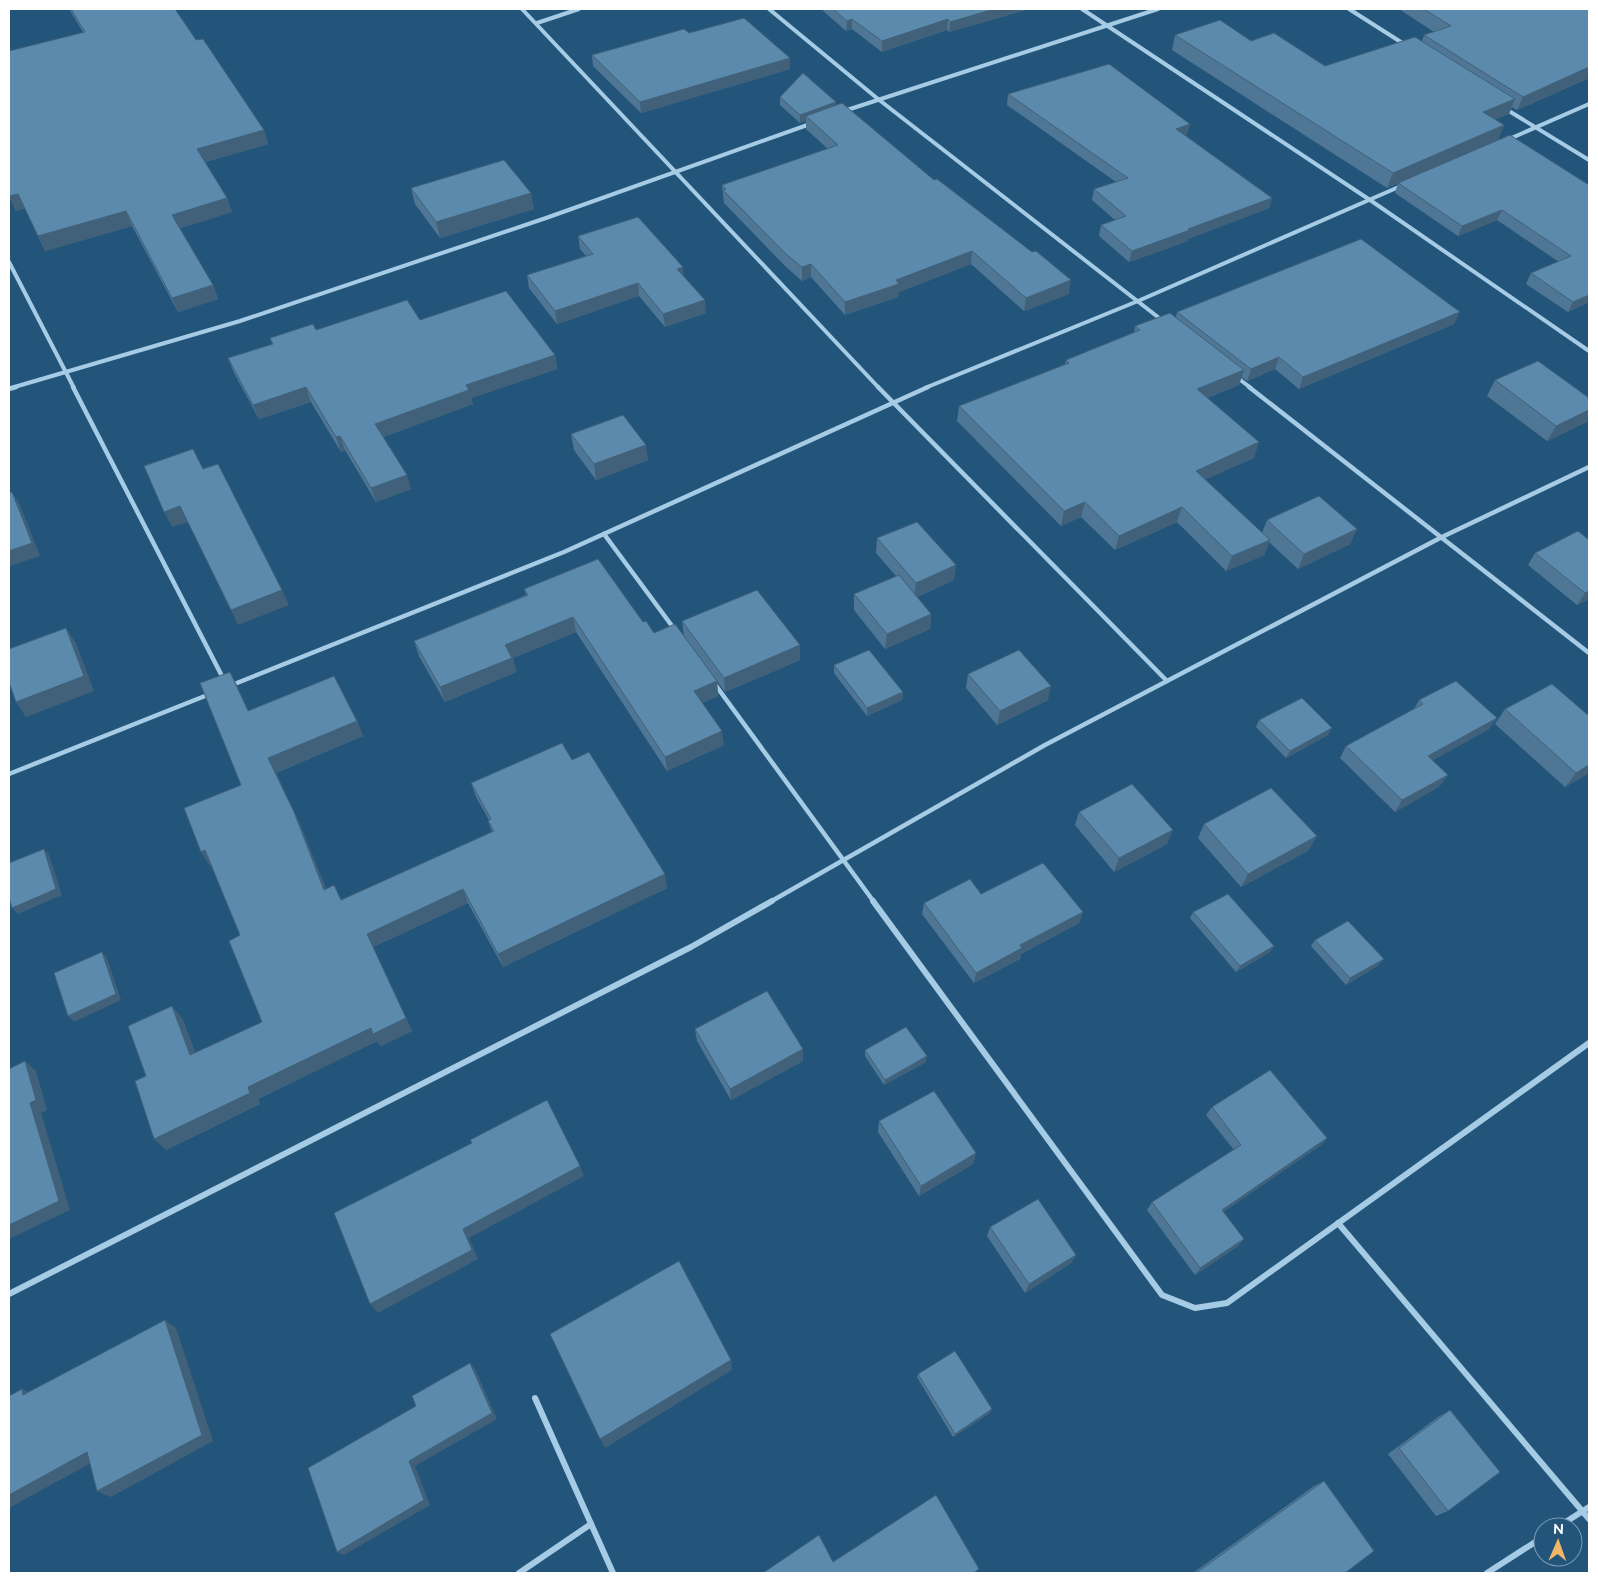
<svg xmlns="http://www.w3.org/2000/svg" width="1598" height="1582" viewBox="0 0 1598 1582" font-family="Raleway,sans-serif">
<rect width="100%" height="100%" fill="#23557b"/>
<g fill="none" stroke-linecap="round" stroke-linejoin="round">
<g stroke="#a6cbe5" stroke-width="4">
<polyline points="522,9 879,388"/>
<polyline points="769,9 878,99 1163,321"/>
<polyline points="1082,9 1370,200 1589,351"/>
<polyline points="1349,9 1404,44"/>
<polyline points="537,23 579,9"/>
<polyline points="1504,108 1589,160"/>
<polyline points="844,111 1158,9"/>
<polyline points="1507,140 1589,104"/>
<polyline points="9,262 74,388"/>
<polyline points="1235,376 1251,388"/>
<polyline points="11,388 240,321 546,218 813,123"/>
<polyline points="925,388 1138,301 1401,186"/>
</g>
<g stroke="#a6cbe5" stroke-width="4.5">
<polyline points="73,387 224,680"/>
<polyline points="878,387 1167,681"/>
<polyline points="1249,387 1589,653"/>
<polyline points="9,389 16,387"/>
<polyline points="604,534 675,630"/>
<polyline points="714,683 874,902"/>
<polyline points="232,685 564,552 928,387"/>
<polyline points="9,774 210,694"/>
<polyline points="770,902 1045,745 1442,537 1589,467"/>
</g>
<g stroke="#a6cbe5" stroke-width="6">
<polyline points="873,901 1162,1295 1195,1308 1227,1303 1589,1043"/>
<polyline points="1338,1223 1589,1519"/>
<polyline points="9,1294 691,947 772,901"/>
<polyline points="535,1398 613,1573"/>
<polyline points="1558,1527 1589,1507"/>
<polyline points="519,1573 591,1524"/>
<polyline points="1487,1573 1543,1537"/>
</g>
</g>
<g fill="#4f7795">
<polygon points="69,9 175,9 196,40 264,130 268,144 205,162 227,198 232,212 180,228 213,285 218,299 178,312 132,226 45,251 25,208 16,211 9,196 83,32"/>
<polygon points="821,9 1029,9 949,32 947,30 882,52 852,29 846,31"/>
<polygon points="1399,9 1589,9 1589,78 1517,110 1512,107 1509,114 1495,119 1504,125 1498,140 1589,185 1589,302 1568,312 1526,284 1531,273 1559,262 1497,220 1458,236 1395,193 1398,183 1387,188 1172,50 1175,35 1251,41 1325,66 1422,41 1424,35 1434,32"/>
<polygon points="689,33 790,58 790,69 641,113 593,66 592,55"/>
<polygon points="1008,94 1187,134 1185,135 1272,198 1269,208 1188,239 1188,241 1129,262 1099,236 1101,225 1115,220 1092,200 1094,189 1116,182 1007,105"/>
<polygon points="780,97 835,105 1069,294 1024,311 971,264 899,292 898,297 845,315 811,277 802,281 786,267 724,203 722,185 828,149 806,129 806,121 800,123 780,105"/>
<polygon points="411,188 534,209 440,238 415,204"/>
<polygon points="578,236 684,276 706,313 665,327 639,296 557,324 529,288 527,275 586,256 580,249"/>
<polygon points="1177,312 1454,324 1299,389 1275,369 1247,381 1241,377 1239,385 1207,398 1254,458 1205,479 1262,533 1267,520 1357,529 1350,544 1298,569 1269,542 1264,555 1226,571 1177,522 1115,550 1081,517 1061,526 957,421 959,406 1065,364 1066,360 1134,333 1135,326 1176,317"/>
<polygon points="420,320 555,355 557,369 471,398 473,404 383,437 411,489 376,502 345,450 341,452 311,402 259,419 234,373 228,358 272,344 270,338 316,330"/>
<polygon points="1495,380 1589,398 1589,421 1547,441 1487,396"/>
<polygon points="571,434 648,460 596,480 574,450"/>
<polygon points="877,538 954,580 917,597 931,614 930,629 885,649 854,610 854,594 896,576 876,553"/>
<polygon points="1589,540 1589,599 1577,605 1528,565 1535,553"/>
<polygon points="524,589 643,622 654,633 717,681 718,696 702,703 724,745 667,771 576,632 513,658 516,672 445,702 419,656 414,641 526,595"/>
<polygon points="682,621 800,645 800,660 725,692 684,636"/>
<polygon points="834,665 903,692 902,700 867,716 834,673"/>
<polygon points="230,672 248,710 357,721 363,736 276,773 301,827 326,889 342,900 492,832 488,821 489,820 476,797 471,783 572,760 667,888 503,967 468,903 373,947 412,1031 381,1046 377,1041 258,1099 260,1104 166,1150 146,1076 182,1018 195,1053 262,1022 240,935 211,865 210,866 241,785"/>
<polygon points="968,674 1048,700 997,725 966,688"/>
<polygon points="1419,700 1489,729 1433,760 1440,786 1395,812 1340,758 1346,746 1414,709"/>
<polygon points="1505,709 1589,773 1565,787 1495,724"/>
<polygon points="1259,720 1328,735 1286,758 1256,727"/>
<polygon points="1079,812 1167,844 1114,872 1075,825"/>
<polygon points="1204,824 1309,850 1241,887 1198,838"/>
<polygon points="981,894 1083,912 1079,923 1021,954 1020,959 974,983 922,914 924,903"/>
<polygon points="1193,912 1274,946 1270,952 1236,972 1190,918"/>
<polygon points="1315,940 1379,965 1346,985 1311,946"/>
<polygon points="695,1029 803,1061 731,1100 697,1041"/>
<polygon points="865,1050 926,1062 884,1085 865,1056"/>
<polygon points="1212,1107 1327,1138 1321,1145 1223,1212 1244,1239 1238,1246 1195,1275 1147,1210 1152,1202 1234,1150 1206,1115"/>
<polygon points="879,1121 976,1153 973,1164 919,1196 878,1132"/>
<polygon points="990,1227 1076,1255 1071,1263 1025,1293 987,1236"/>
<polygon points="918,1374 990,1413 953,1437 917,1377"/>
<polygon points="1450,1410 1448,1511 1436,1516 1388,1454 1438,1417"/>
<polygon points="1324,1481 1345,1573 1193,1573 1314,1486"/>
</g>
<g fill="#406179">
<polygon points="994,9 1029,9 949,32 950,22"/>
<polygon points="852,19 852,29 846,31 847,21"/>
<polygon points="948,19 947,30 882,52 882,41"/>
<polygon points="790,58 790,69 641,113 640,102"/>
<polygon points="1589,67 1589,78 1517,110 1523,97"/>
<polygon points="1515,99 1509,114 1477,127 1483,112"/>
<polygon points="836,102 835,110 806,116 806,121 800,123 800,115"/>
<polygon points="1190,124 1187,134 1173,139 1176,129"/>
<polygon points="1504,125 1498,140 1387,188 1393,173"/>
<polygon points="264,130 268,144 202,163 197,149"/>
<polygon points="531,193 534,209 440,238 436,222"/>
<polygon points="18,194 25,208 16,211 9,196"/>
<polygon points="227,198 232,212 178,229 172,215"/>
<polygon points="1272,198 1269,208 1188,239 1188,241 1129,262 1132,251 1188,229"/>
<polygon points="1502,210 1497,220 1458,236 1462,226"/>
<polygon points="126,211 132,226 45,251 38,236"/>
<polygon points="972,251 971,264 899,292 898,297 845,315 845,302 896,280"/>
<polygon points="811,264 811,277 802,281 802,267"/>
<polygon points="683,267 684,280 677,269"/>
<polygon points="1071,280 1069,294 1024,311 1026,298"/>
<polygon points="638,283 639,296 557,324 555,311"/>
<polygon points="213,285 218,299 178,312 172,298"/>
<polygon points="1589,295 1589,302 1568,312 1573,302"/>
<polygon points="705,300 706,313 665,327 663,314"/>
<polygon points="1460,312 1454,324 1299,389 1303,377"/>
<polygon points="555,355 557,369 471,398 473,404 380,438 375,424 466,385"/>
<polygon points="1279,357 1275,369 1247,381 1251,369"/>
<polygon points="1244,370 1239,385 1192,404 1197,389"/>
<polygon points="306,387 311,402 259,419 253,405"/>
<polygon points="1589,410 1589,421 1547,441 1556,426"/>
<polygon points="340,436 345,450 341,452 336,437"/>
<polygon points="1259,442 1254,458 1191,486 1196,471"/>
<polygon points="646,445 648,460 596,480 594,464"/>
<polygon points="407,475 411,489 376,502 371,488"/>
<polygon points="12,492 20,505 40,556 10,566 9,564 9,551"/>
<polygon points="1085,502 1081,517 1061,526 1064,511"/>
<polygon points="180,506 188,522 172,527 164,512"/>
<polygon points="1182,507 1177,522 1115,550 1119,536"/>
<polygon points="1357,529 1350,544 1298,569 1304,554"/>
<polygon points="1270,540 1264,555 1226,571 1232,556"/>
<polygon points="956,565 954,580 914,598 916,583"/>
<polygon points="282,590 289,605 238,625 231,610"/>
<polygon points="1589,591 1589,599 1577,605 1585,593"/>
<polygon points="931,614 930,629 885,649 887,634"/>
<polygon points="573,617 576,632 513,658 516,672 445,702 440,687 505,645"/>
<polygon points="66,628 76,643 94,691 26,717 16,702"/>
<polygon points="800,645 800,660 725,692 724,678"/>
<polygon points="230,672 238,687 255,726 248,711"/>
<polygon points="717,681 718,696 696,706 694,691"/>
<polygon points="1051,686 1048,700 997,725 1000,711"/>
<polygon points="903,692 902,700 867,716 867,708"/>
<polygon points="1497,718 1489,729 1421,767 1428,756"/>
<polygon points="357,721 363,736 276,773 301,827 332,903 324,890 268,758"/>
<polygon points="1332,728 1328,735 1286,758 1290,751"/>
<polygon points="722,731 724,745 667,771 665,757"/>
<polygon points="1589,765 1589,773 1565,787 1576,773"/>
<polygon points="1448,775 1440,786 1395,812 1402,800"/>
<polygon points="1173,830 1167,844 1114,872 1119,858"/>
<polygon points="1317,836 1309,850 1241,887 1248,874"/>
<polygon points="44,849 49,855 62,895 18,914 12,908"/>
<polygon points="205,850 214,864 210,866 201,852"/>
<polygon points="665,874 667,888 503,967 498,954"/>
<polygon points="463,889 468,903 373,947 412,1031 381,1046 377,1041 258,1099 260,1104 166,1150 154,1139 248,1087 371,1028 367,934"/>
<polygon points="1083,912 1079,923 1021,954 1020,959 974,983 976,973 1020,945"/>
<polygon points="1274,946 1270,952 1236,972 1240,966"/>
<polygon points="102,952 107,958 121,1000 74,1022 68,1016"/>
<polygon points="1384,959 1379,965 1346,985 1350,978"/>
<polygon points="172,1006 182,1018 201,1067 190,1055"/>
<polygon points="803,1049 803,1061 731,1100 730,1089"/>
<polygon points="927,1056 926,1062 884,1085 885,1080"/>
<polygon points="25,1061 36,1071 47,1110 41,1113 70,1210 9,1239 9,1225"/>
<polygon points="1327,1138 1321,1145 1216,1217 1222,1210"/>
<polygon points="976,1153 973,1164 919,1196 921,1186"/>
<polygon points="580,1166 584,1176 469,1238 478,1259 378,1313 370,1304 463,1229"/>
<polygon points="1244,1239 1238,1246 1195,1275 1200,1268"/>
<polygon points="1076,1255 1071,1263 1025,1293 1029,1284"/>
<polygon points="165,1320 176,1328 213,1441 111,1497 97,1491"/>
<polygon points="731,1360 732,1370 605,1448 600,1439"/>
<polygon points="470,1363 475,1369 497,1419 415,1466 430,1505 344,1555 337,1552 409,1461"/>
<polygon points="22,1389 36,1396 23,1395"/>
<polygon points="992,1409 990,1413 953,1437 955,1434"/>
<polygon points="87,1452 100,1458 9,1508 9,1495"/>
</g>
<g fill="#5c8aad" stroke="#406179">
<polygon points="71,9 175,9 196,40 203,39 264,130 197,149 227,198 172,215 213,285 172,298 126,211 38,236 18,194 9,196 9,51 85,32"/>
<polygon points="833,9 994,9 950,22 948,19 882,41 852,19 847,21"/>
<polygon points="1424,9 1589,9 1589,67 1523,97 1424,35 1451,26"/>
<polygon points="744,18 790,58 640,102 592,55 684,29 689,33"/>
<polygon points="1220,20 1251,41 1274,33 1325,66 1415,37 1515,99 1483,112 1504,125 1393,173 1175,35"/>
<polygon points="1109,64 1190,124 1176,129 1272,198 1188,229 1190,230 1132,251 1101,225 1126,216 1094,189 1128,178 1008,94"/>
<polygon points="803,73 836,102 800,115 780,97"/>
<polygon points="842,103 934,180 937,179 1032,252 1036,251 1071,280 1026,298 972,251 896,280 899,284 845,302 811,264 802,267 786,254 723,190 726,189 722,185 838,145 806,116"/>
<polygon points="1510,135 1589,185 1589,295 1573,302 1531,273 1571,256 1502,210 1462,226 1398,183"/>
<polygon points="504,160 531,193 436,222 411,188"/>
<polygon points="638,217 683,267 677,269 705,300 663,314 638,283 555,311 527,275 593,254 578,236"/>
<polygon points="1361,239 1460,312 1303,377 1279,357 1251,369 1177,312"/>
<polygon points="506,291 555,355 466,385 469,390 375,424 407,475 371,488 340,436 336,437 306,387 253,405 228,358 273,344 270,338 313,324 316,330 407,300 420,320"/>
<polygon points="1170,313 1244,370 1197,389 1259,442 1196,471 1270,540 1232,556 1182,507 1119,536 1085,502 1064,511 959,406 1069,363 1066,360 1140,330 1135,326"/>
<polygon points="1538,361 1589,398 1589,410 1556,426 1495,380"/>
<polygon points="623,415 646,445 594,464 571,434"/>
<polygon points="193,449 203,469 218,464 282,590 231,610 180,506 164,512 144,466"/>
<polygon points="12,492 32,543 9,551 9,493"/>
<polygon points="1319,496 1357,529 1304,554 1267,520"/>
<polygon points="917,522 956,565 916,583 877,538"/>
<polygon points="1578,531 1589,540 1589,591 1585,593 1535,553"/>
<polygon points="598,559 643,622 646,621 654,633 675,624 717,681 694,691 722,731 665,757 573,617 505,645 512,658 440,687 414,641 528,595 524,589"/>
<polygon points="899,575 931,614 887,634 854,594"/>
<polygon points="757,590 800,645 724,678 682,621"/>
<polygon points="66,628 84,676 16,702 9,682 9,649"/>
<polygon points="869,650 903,692 867,708 834,665"/>
<polygon points="1019,650 1051,686 1000,711 968,674"/>
<polygon points="230,672 248,711 334,676 357,721 268,758 294,812 324,890 334,885 341,900 494,831 488,821 491,819 471,783 562,743 572,760 589,752 665,874 498,954 463,889 367,934 406,1018 373,1034 371,1028 248,1087 250,1093 154,1139 135,1081 146,1076 128,1026 172,1006 190,1055 262,1022 229,941 240,935 205,850 201,852 184,808 241,785 200,683"/>
<polygon points="1456,681 1497,718 1428,756 1448,775 1402,800 1346,746 1423,704 1419,700"/>
<polygon points="1552,684 1589,716 1589,765 1576,773 1505,709"/>
<polygon points="1302,698 1332,728 1290,751 1259,720"/>
<polygon points="1132,784 1173,830 1119,858 1079,812"/>
<polygon points="1271,788 1317,836 1248,874 1204,824"/>
<polygon points="44,849 56,889 12,908 9,898 9,863"/>
<polygon points="1043,863 1083,912 1020,945 1022,948 976,973 924,903 970,879 981,894"/>
<polygon points="1228,894 1274,946 1240,966 1193,912"/>
<polygon points="1348,921 1384,959 1350,978 1315,940"/>
<polygon points="102,952 116,994 68,1016 54,973"/>
<polygon points="767,991 803,1049 730,1089 695,1029"/>
<polygon points="906,1027 927,1056 885,1080 865,1050"/>
<polygon points="25,1061 36,1100 30,1103 59,1201 9,1225 9,1069"/>
<polygon points="1270,1070 1327,1138 1222,1210 1244,1239 1200,1268 1152,1202 1241,1145 1212,1107"/>
<polygon points="934,1091 976,1153 921,1186 879,1121"/>
<polygon points="547,1100 580,1166 463,1229 472,1250 370,1304 334,1213 472,1143 470,1140"/>
<polygon points="1038,1199 1076,1255 1029,1284 990,1227"/>
<polygon points="679,1261 731,1360 600,1439 550,1334"/>
<polygon points="165,1320 202,1435 97,1491 87,1452 9,1495 9,1396 22,1389 23,1395"/>
<polygon points="955,1351 992,1409 955,1434 918,1374"/>
<polygon points="470,1363 492,1413 409,1461 424,1500 337,1552 308,1468 416,1406 412,1396"/>
<polygon points="1450,1410 1500,1472 1448,1511 1399,1448"/>
<polygon points="1324,1481 1374,1551 1345,1573 1196,1573"/>
<polygon points="936,1495 979,1569 973,1573 763,1573 819,1535 833,1562"/>
</g>
<rect width="1598" height="1582" fill="none" stroke="#ffffff" stroke-width="20"/>
<g transform="translate(1558 1542) rotate(2)"><circle r="24" fill="#23557b" stroke="#7b99b0"/>
<path d="M0-4L9 19L0 12L-9 19Z" fill="#f0b769"/>
<text y="-8" font-size="14" font-weight="bold" text-anchor="middle" fill="#ffffff">N</text>
</g>
</svg>
